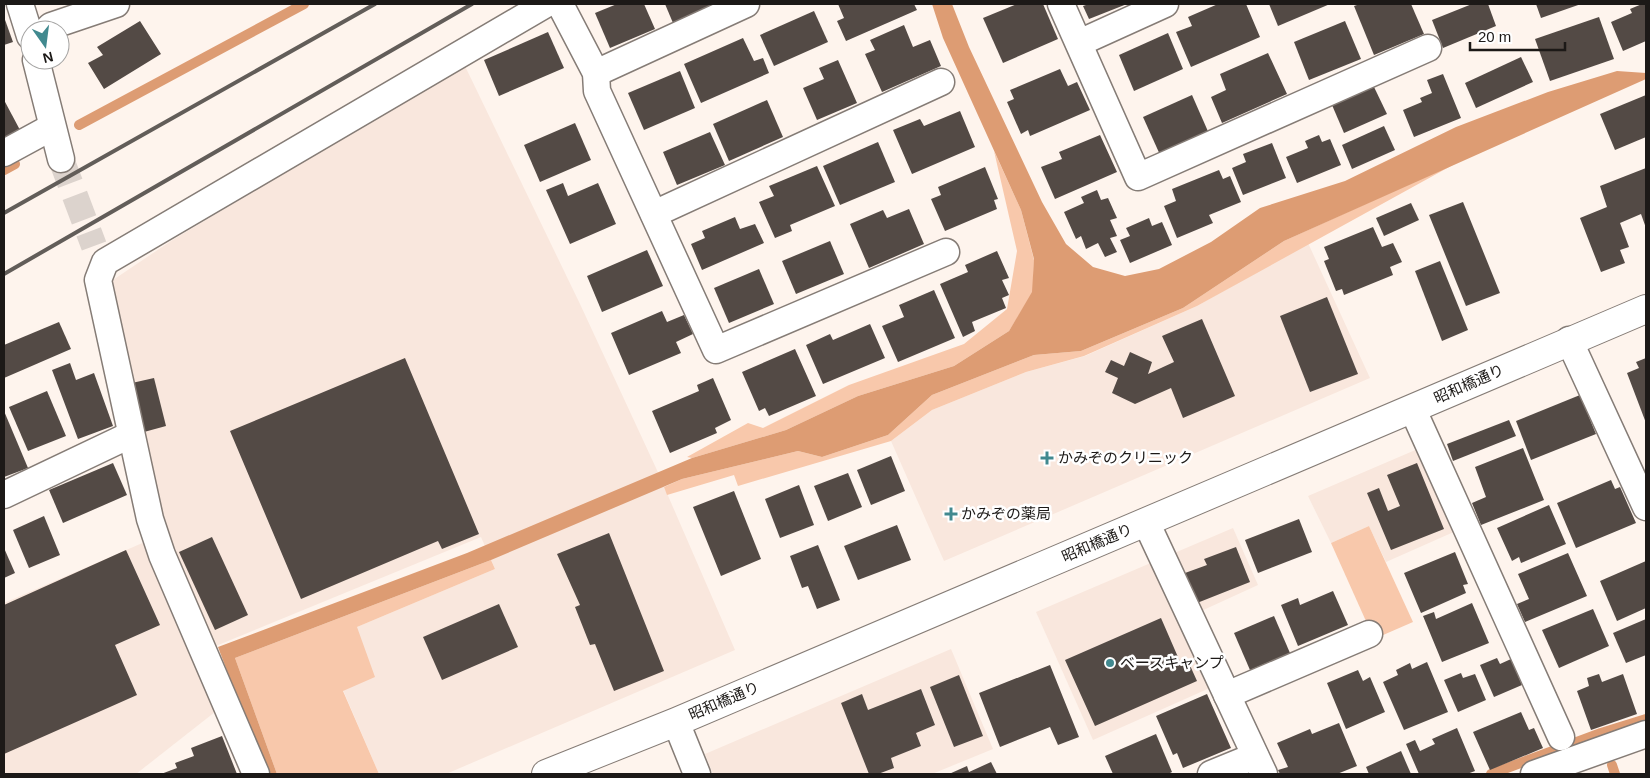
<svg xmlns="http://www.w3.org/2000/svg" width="1650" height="778" viewBox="0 0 1650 778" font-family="Arial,'Noto Sans JP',sans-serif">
<rect width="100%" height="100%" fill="#fef4ed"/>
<g fill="#f9e7dd">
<polygon points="464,64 580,304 656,468 735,650 446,774 379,774 343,690 357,627 495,569 481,537 211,648 163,534 107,284 171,241"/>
<polygon points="1308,243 1370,378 944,561 891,441 932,410 1026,372 1085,356 1197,306"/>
<polygon points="1420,448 1456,531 1386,562 1369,526 1331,543 1308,496"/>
<polygon points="1233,528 1258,585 1199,612 1172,554"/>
<polygon points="147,541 220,708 136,774 4,774 4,603"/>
<polygon points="1153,562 1212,687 1093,740 1036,612"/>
<polygon points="951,649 993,749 932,774 713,774 705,754"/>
</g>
<g fill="#f8c8ab">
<polygon points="994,151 1021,210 1034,260 1033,292 1009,331 954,366 858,396 786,430 692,458 687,457 748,423 763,428 849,385 964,344 1007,309 1017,251"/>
<polygon points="1460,161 1197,306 1084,356 1026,372 932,410 891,441 738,486 734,475 667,495 664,487 682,479 798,451 822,457 888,435 932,395 1034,355 1081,351 1183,308 1284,241"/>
<polygon points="1369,526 1413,622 1374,639 1331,543"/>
<polygon points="491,560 495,569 357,627 375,677 343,691 379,774 277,774 235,658"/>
</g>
<polygon fill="#dd9c73" points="932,4 952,4 969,47 1042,202 1066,244 1093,267 1125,276 1159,269 1211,242 1260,208 1345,181 1456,127 1548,92 1617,71 1646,73 1646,79 1284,241 1183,308 1081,351 1034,355 932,395 888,435 822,457 798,451 682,479 491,560 235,658 277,774 266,774 218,647 467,553 692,458 786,430 858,396 954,366 1009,331 1032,292 1034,259 1021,210 943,38"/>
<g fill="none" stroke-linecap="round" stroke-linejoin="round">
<g stroke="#dd9c73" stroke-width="10">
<polyline points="79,125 304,4"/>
<polyline points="4,170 15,164"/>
<polyline points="1612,765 1615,774"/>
<polyline points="1491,774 1601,733 1646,719"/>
</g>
</g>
<g fill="#534a45">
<polygon points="617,4 644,4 655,29 610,48 595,13"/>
<polygon points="665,4 718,4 673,23"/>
<polygon points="838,4 914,4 917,10 846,41 837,21 844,18"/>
<polygon points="1017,4 1043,4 1058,39 1003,63 983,18"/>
<polygon points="1089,4 1127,4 1089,19 1083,6"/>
<polygon points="1218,4 1246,4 1260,37 1191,67 1176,32 1192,26 1188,17"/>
<polygon points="1269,4 1330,4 1278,26"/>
<polygon points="1360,4 1411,4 1424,34 1374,55 1354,6"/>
<polygon points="1472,4 1488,4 1496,26 1443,48 1432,20"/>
<polygon points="1536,4 1581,4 1541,18"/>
<polygon points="1642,4 1646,4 1646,41 1623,51 1611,22 1632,13 1630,9"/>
<polygon points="814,11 828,42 774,66 760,35"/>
<polygon points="4,17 13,42 4,45"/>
<polygon points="1599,17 1614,59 1550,81 1535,39"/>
<polygon points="140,21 161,54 104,89 88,63 103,55 97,47"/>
<polygon points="1345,21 1361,59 1309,80 1294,42"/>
<polygon points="904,25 913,47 930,40 941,66 882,92 865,54 875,50 870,40"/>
<polygon points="548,32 564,68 499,96 484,60"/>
<polygon points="1168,33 1183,69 1134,91 1119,55"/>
<polygon points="743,38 754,61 763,58 769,73 701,103 684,64"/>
<polygon points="1268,53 1287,94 1222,123 1211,97 1226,90 1220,74"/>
<polygon points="1521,57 1533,82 1476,108 1465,83"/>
<polygon points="838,60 857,103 817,120 803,88 824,79 819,68"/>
<polygon points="1060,69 1068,86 1077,82 1090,110 1030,136 1028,130 1021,134 1007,102 1014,99 1010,90"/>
<polygon points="680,71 695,108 644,130 628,93"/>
<polygon points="1443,74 1461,118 1414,137 1403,110 1422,102 1420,98 1432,93 1427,80"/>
<polygon points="1374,87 1387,114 1344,133 1332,105"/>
<polygon points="1192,95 1210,136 1161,157 1143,117"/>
<polygon points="1646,95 1646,137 1615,150 1600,114"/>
<polygon points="4,100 20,130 4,139"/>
<polygon points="767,100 783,137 729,161 713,124"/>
<polygon points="960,111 975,147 912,174 893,130 920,119 924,126"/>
<polygon points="575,123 591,160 540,182 524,145"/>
<polygon points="1384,126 1395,150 1352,169 1342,145"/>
<polygon points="710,132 725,165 677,185 663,152"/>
<polygon points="1100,135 1117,172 1055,199 1041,167 1062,159 1059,152"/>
<polygon points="1319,135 1322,142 1330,139 1341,165 1297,183 1286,157 1308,148 1305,141"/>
<polygon points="878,142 895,182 840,205 823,166"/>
<polygon points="1272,143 1286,178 1243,195 1232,168 1246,162 1243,154"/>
<polygon points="817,166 835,206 790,225 792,231 775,238 759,202 774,196 769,186"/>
<polygon points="985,167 998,199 994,200 997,209 945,231 931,199 941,195 938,187"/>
<polygon points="1646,168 1646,228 1641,214 1620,223 1629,247 1620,250 1625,263 1601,272 1580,218 1607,207 1600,186"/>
<polygon points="1219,170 1223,179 1230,176 1241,202 1209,215 1213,223 1177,238 1164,206 1176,201 1172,189"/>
<polygon points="563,183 568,196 598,183 616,224 570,244 546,190"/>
<polygon points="1097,190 1101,200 1108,198 1117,218 1110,220 1117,236 1110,238 1117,252 1105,257 1098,243 1086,249 1081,236 1076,239 1064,212 1084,203 1081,197"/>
<polygon points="1463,202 1500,293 1466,306 1429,215"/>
<polygon points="1411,203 1419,220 1384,236 1376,218"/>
<polygon points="909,209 924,244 869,268 850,224 883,210 887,218"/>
<polygon points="735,217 740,229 755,224 764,243 702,270 691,244 705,238 702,231"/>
<polygon points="1149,218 1152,226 1162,222 1172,245 1130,263 1120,240 1130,236 1126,228"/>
<polygon points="1373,227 1382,247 1393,243 1402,262 1390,267 1393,275 1344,295 1342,289 1336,291 1324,261 1329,259 1324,247"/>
<polygon points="830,241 844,274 796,294 782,261"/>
<polygon points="647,250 663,286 602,312 587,276"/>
<polygon points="997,251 1009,278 1002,280 1009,295 1002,298 1006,308 972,322 975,331 963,337 940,284 968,272 965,265"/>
<polygon points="1440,261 1468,330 1442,341 1415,271"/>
<polygon points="759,269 774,304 729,323 714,288"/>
<polygon points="934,290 955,338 898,362 882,326 904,317 899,305"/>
<polygon points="1327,297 1358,374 1310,392 1280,316"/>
<polygon points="662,311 667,322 684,315 693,334 676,342 681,353 629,375 611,333"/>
<polygon points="1202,319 1235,396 1183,418 1171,388 1135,404 1112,393 1118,378 1105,372 1111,360 1124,366 1130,352 1152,362 1148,374 1174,362 1162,336"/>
<polygon points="59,322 71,349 4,378 4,345"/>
<polygon points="870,324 885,358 823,384 806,345 830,334 833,340"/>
<polygon points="795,349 816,396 769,416 765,408 759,411 742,372"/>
<polygon points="405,358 479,534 442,549 438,541 301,599 230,431"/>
<polygon points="1646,358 1646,423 1627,373 1639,368 1636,362"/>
<polygon points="70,363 76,380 94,373 113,426 78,439 52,370"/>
<polygon points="154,378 166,426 144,432 132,383"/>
<polygon points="713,378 731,420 715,428 717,433 670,453 652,411 699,391 697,385"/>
<polygon points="47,391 66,436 28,451 9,407"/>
<polygon points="1580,395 1596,434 1531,460 1516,421"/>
<polygon points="4,411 28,468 4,477"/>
<polygon points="1509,420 1516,436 1453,461 1447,444"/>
<polygon points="1523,448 1544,500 1481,525 1472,503 1486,497 1475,467"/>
<polygon points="891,456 905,491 871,505 857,470"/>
<polygon points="113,463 127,495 63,523 49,490"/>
<polygon points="1417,463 1444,529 1391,550 1367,493 1379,488 1388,511 1400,506 1387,475"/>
<polygon points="848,473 862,507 828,521 814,486"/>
<polygon points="1611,480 1615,489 1620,487 1636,523 1576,548 1557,503"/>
<polygon points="799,485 814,525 780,538 765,499"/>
<polygon points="734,491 761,559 721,576 693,507"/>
<polygon points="1549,505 1566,544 1521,563 1519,557 1512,561 1497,528"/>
<polygon points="44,516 60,555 29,568 13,530"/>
<polygon points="1299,519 1312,552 1258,573 1245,540"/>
<polygon points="897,525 911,560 858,580 844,546"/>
<polygon points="609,533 664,671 614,691 595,644 590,645 575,607 580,605 557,554"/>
<polygon points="212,537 248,615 215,630 179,552"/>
<polygon points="818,545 840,600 817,609 808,586 802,588 790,556"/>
<polygon points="1236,547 1250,582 1197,603 1185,573 1207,565 1204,559"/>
<polygon points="4,548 15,573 4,578"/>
<polygon points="126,550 160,625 115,645 137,695 4,754 4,605"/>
<polygon points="1455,552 1468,584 1463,585 1466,593 1421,613 1404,573"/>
<polygon points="1568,553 1587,596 1525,622 1517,604 1529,599 1518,574"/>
<polygon points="1646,561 1646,608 1617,621 1600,581"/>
<polygon points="1333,591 1348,625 1298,646 1281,605 1298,598 1300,605"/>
<polygon points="1472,603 1489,643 1442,662 1423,616 1434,612 1436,619"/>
<polygon points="499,604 518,647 442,680 423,637"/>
<polygon points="1593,609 1609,646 1559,668 1542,630"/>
<polygon points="1274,616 1290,653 1250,670 1234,633"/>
<polygon points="1161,618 1181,664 1188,661 1197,681 1095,726 1065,660"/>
<polygon points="1646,619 1646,655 1626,663 1613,633"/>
<polygon points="1497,658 1500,664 1511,659 1522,685 1494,697 1480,665"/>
<polygon points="1427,662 1448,712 1404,730 1383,682 1398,675 1396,670 1410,663 1412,669"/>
<polygon points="1050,665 1079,737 1058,745 1050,727 1000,747 979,693"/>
<polygon points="1358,670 1363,681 1370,677 1385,712 1346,729 1327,683"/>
<polygon points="1461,673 1463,678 1475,674 1486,700 1458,712 1444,680"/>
<polygon points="1599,674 1602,682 1623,674 1637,714 1591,730 1577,691 1589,686 1587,678"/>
<polygon points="959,675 983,736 954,747 930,687"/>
<polygon points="921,689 935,725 916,733 921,746 891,758 894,768 878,774 869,774 841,703 862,694 868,710"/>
<polygon points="1207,694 1231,748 1183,768 1177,753 1173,755 1156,716"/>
<polygon points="1521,712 1529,730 1534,728 1543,748 1490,770 1473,732"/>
<polygon points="1339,723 1357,766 1337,774 1280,774 1278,770 1288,767 1277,743 1310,729 1312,734"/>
<polygon points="1457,728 1475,771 1467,774 1419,774 1406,744 1415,740 1420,751 1435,744 1432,739"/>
<polygon points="1156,734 1172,772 1168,774 1113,774 1105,756"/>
<polygon points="222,736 237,774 161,774 177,768 175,763 194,756 191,748"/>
<polygon points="1401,751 1411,774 1369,774 1366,767"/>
<polygon points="991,762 997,774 949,774 967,766 969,772"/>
</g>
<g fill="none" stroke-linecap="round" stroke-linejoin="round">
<polyline stroke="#dcd3cd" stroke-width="26" stroke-dasharray="26 13" stroke-linecap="butt" points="61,159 94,246"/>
<defs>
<g id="street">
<polyline points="20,4 30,36"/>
<polyline points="560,4 596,73 597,91 716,350 946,252"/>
<polyline points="1061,4 1138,177 1428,48"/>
<polyline points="47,30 51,26 116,4"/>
<polyline points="1079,43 1165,4"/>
<polyline points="36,60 61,159"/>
<polyline points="596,73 746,4"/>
<polyline points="4,153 52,127"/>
<polyline points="654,214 941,82"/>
<polyline points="1569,340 1646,507"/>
<polyline points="1413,410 1561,737"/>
<polyline points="4,495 130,435"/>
<polyline points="1146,522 1264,774"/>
<polyline points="1227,695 1369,634"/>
<polyline points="676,722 697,774"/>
<polyline points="256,774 162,555 150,519 98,280 105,262 546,4"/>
<polyline points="1211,774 1255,756"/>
<polyline points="1534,774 1646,734"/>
</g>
<polyline id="secondary" points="546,774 676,722 1646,309"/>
</defs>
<use href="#street" stroke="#857c76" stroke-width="29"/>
<use href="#secondary" stroke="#857c76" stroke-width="30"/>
<use href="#street" stroke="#fff" stroke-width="26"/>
<use href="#secondary" stroke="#fff" stroke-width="28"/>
<g stroke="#625d59" stroke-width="4">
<polyline points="4,213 375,4"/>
<polyline points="4,274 472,4"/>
</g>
</g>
<g fill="#41898f" stroke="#fff" stroke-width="2">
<path d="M1044.5 450.5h5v5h5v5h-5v5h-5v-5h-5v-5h5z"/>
<path d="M948.5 506.5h5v5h5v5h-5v5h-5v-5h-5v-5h5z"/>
<circle cx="1110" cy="663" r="5"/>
</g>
<g text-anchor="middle" stroke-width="5" stroke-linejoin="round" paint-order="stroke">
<g font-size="15" fill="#1c1917" stroke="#fff">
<text transform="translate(1469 384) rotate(-24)" y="5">昭和橋通り</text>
<text transform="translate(1097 543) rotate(-23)" y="5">昭和橋通り</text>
<text transform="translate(724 701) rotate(-23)" y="5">昭和橋通り</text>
</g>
<g font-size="15" fill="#1c1917" stroke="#fff" text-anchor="start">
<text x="1058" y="463">かみぞのクリニック</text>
<text x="961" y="519">かみぞの薬局</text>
<text x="1120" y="668">ベースキャンプ</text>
</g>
</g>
<rect width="1650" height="778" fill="none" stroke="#1c1917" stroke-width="10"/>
<g transform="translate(45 45) rotate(166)"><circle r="24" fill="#ffffff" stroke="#a4a3a2"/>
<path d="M0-4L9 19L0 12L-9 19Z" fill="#41898f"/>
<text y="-8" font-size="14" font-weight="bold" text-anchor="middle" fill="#1c1917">N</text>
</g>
<path d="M1470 42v8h95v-8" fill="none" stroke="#1c1917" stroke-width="2.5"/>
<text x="1478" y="42" font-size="15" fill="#1c1917" stroke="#ffffff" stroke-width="4" paint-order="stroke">20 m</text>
</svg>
